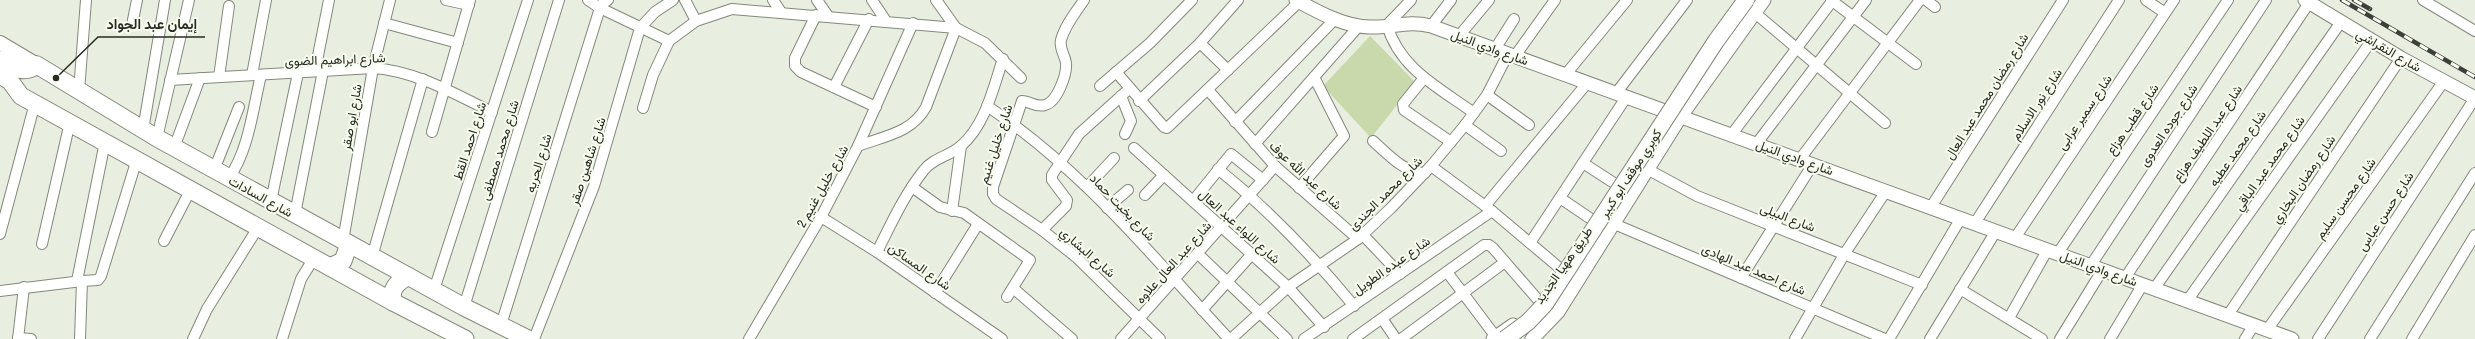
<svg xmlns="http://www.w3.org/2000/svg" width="2475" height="339" viewBox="0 0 2475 339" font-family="'Archivo Narrow',Vazirmatn,sans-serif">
<rect width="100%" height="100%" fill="#e9efe0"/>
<polygon fill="#c9d9ab" points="1370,36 1415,82 1371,138 1323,86"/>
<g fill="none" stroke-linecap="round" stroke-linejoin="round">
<defs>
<g id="minor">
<polyline points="446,0 469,5"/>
<polyline points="588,0 600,8 669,41"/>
<polyline points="685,0 696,21"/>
<polyline points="773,0 781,12"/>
<polyline points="817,0 828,16"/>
<polyline points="872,0 886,21"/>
<path d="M1084,0C1076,12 1065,25 1061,40C1059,49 1065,55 1066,63C1067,75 1057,102 1045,105C1036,108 1030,101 1022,101L993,187V194L996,199L1042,230L1076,257L1160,339"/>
<path d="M1411,0L1387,25C1400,69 1438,87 1474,113"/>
<polyline points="1831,0 1916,64"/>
<polyline points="1926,0 1935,7"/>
<polyline points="2146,0 2165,13"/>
<polyline points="2423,0 2475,31"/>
<polyline points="598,7 608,0"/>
<polyline points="1755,13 1885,123"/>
<polyline points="816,15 795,58 795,66 801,72 876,107"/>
<polyline points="133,20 137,0"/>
<polyline points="384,23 458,43"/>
<polyline points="1431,26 1451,0"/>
<polyline points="1459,36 1489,0"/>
<polyline points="1200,43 1228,70"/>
<polyline points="1495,49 1514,19"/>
<polyline points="1515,56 1555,0"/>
<polyline points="315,71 329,0"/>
<polyline points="1116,72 1164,127 1167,128 1299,2"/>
<polyline points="1566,74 1627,0"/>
<polyline points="252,75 266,0"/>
<polyline points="219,77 229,6"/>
<polyline points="1424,78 1403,104 1404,110 1451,142"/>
<path d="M170,80L373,68C416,71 453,93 492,112"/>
<polyline points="1100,86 1150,43 1192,0"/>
<polyline points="834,87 869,19"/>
<polyline points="1208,90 1275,166 1358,239"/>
<polyline points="79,91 86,0"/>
<polyline points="1617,92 1687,0"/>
<polyline points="1487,95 1529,125"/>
<polyline points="1121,96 1131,121 1125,134"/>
<polyline points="1139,101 1200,43 1238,0"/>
<path d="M987,106C1081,168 1153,257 1229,339"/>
<polyline points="643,108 653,75 669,41 696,21 732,9 956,28 985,43 1021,78"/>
<polyline points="1235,122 1335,19"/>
<polyline points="1465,125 1501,151"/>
<polyline points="143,130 165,0"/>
<polyline points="432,132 470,0"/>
<polyline points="1732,134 1833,0"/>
<polyline points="157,138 189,0"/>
<path d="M1373,141C1388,154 1404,173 1425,173"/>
<polyline points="1757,143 1866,0"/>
<polyline points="1255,144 1358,27"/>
<polyline points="858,146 913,23"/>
<polyline points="174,148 200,78"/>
<polyline points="1134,148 1288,287 1324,327"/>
<polyline points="1800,159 1920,0"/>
<polyline points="1583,163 1617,185"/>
<polyline points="1431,166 1492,211 1562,270"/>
<path d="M1218,169C1269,210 1312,255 1354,306"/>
<polyline points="1647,169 1697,196 1922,285"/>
<polyline points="214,170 239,107"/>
<path d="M229,178C249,150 253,108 261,75"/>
<polyline points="912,187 940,207 964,213 1030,260 1007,297"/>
<polyline points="1087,187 1114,158"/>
<polyline points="1299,188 1344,136 1314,77"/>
<polyline points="1145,195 1164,175"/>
<polyline points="1560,198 1594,221"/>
<polyline points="271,201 298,73"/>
<polyline points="1193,201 1231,154 1263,180"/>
<polyline points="1485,206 1588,82"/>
<polyline points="1931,207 2063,0"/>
<polyline points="1107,208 1128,190"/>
<polyline points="952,211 961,146"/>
<polyline points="295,214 323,71"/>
<polyline points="821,217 877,252 1002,339"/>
<polyline points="1612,223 1885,339"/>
<polyline points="1975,223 2119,0"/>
<polyline points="1042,230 1066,206 1067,200 1052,180 1052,175 1079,134 1129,89"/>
<polyline points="0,234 35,103"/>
<polyline points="1363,235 1400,274"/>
<polyline points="2015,238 2174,0"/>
<polyline points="164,241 191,189"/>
<polyline points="343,241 373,68 390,0"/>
<polyline points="1530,243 1627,96"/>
<polyline points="42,244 70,122"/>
<path d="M877,252C891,224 904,195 924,170C933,158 950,156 961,146C986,124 993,88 1003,59"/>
<polyline points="2058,253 2228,0"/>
<polyline points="1198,254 1287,339"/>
<polyline points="372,257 423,79"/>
<polyline points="2091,265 2266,0"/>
<polyline points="1447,272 1496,337"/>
<polyline points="1741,278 1813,164"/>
<polyline points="2125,278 2309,3"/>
<polyline points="77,281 105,142"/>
<polyline points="1013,288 1072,339"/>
<polyline points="1960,289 2042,339"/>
<polyline points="2154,289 2341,22"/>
<polyline points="434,290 528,0"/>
<polyline points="0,291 82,281"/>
<polyline points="935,293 978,224"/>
<polyline points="2187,301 2372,40"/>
<polyline points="464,307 559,0"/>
<polyline points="1202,310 1252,254"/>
<polyline points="2228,315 2401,58"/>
<polyline points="2009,318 2048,249"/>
<polyline points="1383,320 1396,339"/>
<polyline points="501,325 600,8"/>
<polyline points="2267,330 2444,81"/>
<polyline points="18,338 31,339"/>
<polyline points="18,339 24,287"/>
<polyline points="80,339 82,281 98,280 101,276 137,159"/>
<polyline points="193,339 207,309 259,226"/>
<polyline points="282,339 301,279 314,258"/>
<polyline points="534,339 594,186 640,28 655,12 673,0"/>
<path d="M749,339L821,217L858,146C884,136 912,133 926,107L956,28L936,0"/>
<polyline points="1121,339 1275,166"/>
<polyline points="1231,339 1288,287 1358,239 1391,208 1431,166 1465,125 1487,95 1508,54"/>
<polyline points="1304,339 1492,211"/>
<polyline points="1353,339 1484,245 1489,245 1493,248 1539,301"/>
<polyline points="1401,339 1505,262"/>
<polyline points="1795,339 1845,253 1886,191"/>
<polyline points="1889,339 1961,218"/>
<polyline points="1930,339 1996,231"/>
<polyline points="2060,339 2103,269"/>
<polyline points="2110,339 2143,284"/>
<polyline points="2245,339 2254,325"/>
<polyline points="2318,339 2475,98"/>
<polyline points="2370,339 2475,173"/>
<polyline points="2412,339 2475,235"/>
</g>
<g id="tertiary">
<path d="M1296,0C1318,12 1345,27 1370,27C1394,28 1406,20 1431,26L2292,339"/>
<polyline points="2305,0 2401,58 2475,98"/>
<polyline points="1493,339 1513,325"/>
<polyline points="1532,339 1558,312 1681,116 1764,0"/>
</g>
<polyline id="secondary" points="0,43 37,65"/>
<g id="trunk">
<path d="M0,60C13,67 23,75 37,65L157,138L464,307L528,339"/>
<polyline points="0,75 10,81 21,96 393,302 465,339"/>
<polyline points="330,267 343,261 349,244"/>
<path d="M393,302C390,288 397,283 408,276"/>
</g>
</defs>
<use href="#minor" stroke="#84887b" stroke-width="12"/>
<use href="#tertiary" stroke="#84887b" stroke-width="15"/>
<use href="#secondary" stroke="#84887b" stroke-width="16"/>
<use href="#trunk" stroke="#84887b" stroke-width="19"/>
<use href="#minor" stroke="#fff" stroke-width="10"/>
<use href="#tertiary" stroke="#fff" stroke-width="13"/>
<use href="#secondary" stroke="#fff" stroke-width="14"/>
<use href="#trunk" stroke="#fff" stroke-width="17"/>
<defs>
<g id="rail">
<polyline points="2342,0 2475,77"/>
<polyline points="2354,0 2370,9"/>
</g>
</defs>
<use href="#rail" stroke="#3d3f38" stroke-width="4.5"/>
<use href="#rail" stroke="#f7fcee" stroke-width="3" stroke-dasharray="9" stroke-linecap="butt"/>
<defs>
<polyline id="primary-bridge" points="1505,339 1528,322 1545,304 1716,41 1746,0"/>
</defs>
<use href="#primary-bridge" stroke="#84887b" stroke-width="18" stroke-linecap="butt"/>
<use href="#primary-bridge" stroke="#fff" stroke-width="16"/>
</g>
<g text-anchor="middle" stroke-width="4" stroke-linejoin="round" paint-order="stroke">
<g font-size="13" fill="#282a24" stroke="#f7fcee">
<text transform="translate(1490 47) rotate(20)" y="5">شارع وادي النيل</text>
<text transform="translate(2389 50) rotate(30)" y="5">شارع النقراشي</text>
<text transform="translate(335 59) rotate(-2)" y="5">شارع ابراهيم الضوى</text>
<text transform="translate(1986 96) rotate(-58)" y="5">شارع رمضان محمد عبد العال</text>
<text transform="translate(2036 104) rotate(-57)" y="5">شارع نور الاسلام</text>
<text transform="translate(2084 112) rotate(-56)" y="5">شارع سمير عرابى</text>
<text transform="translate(351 117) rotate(-80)" y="5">شارع ابو صقر</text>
<text transform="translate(2132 119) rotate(-56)" y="5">شارع قطب هزاع</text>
<text transform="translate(2168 125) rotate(-57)" y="5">شارع جوده العدوى</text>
<text transform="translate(2207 133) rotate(-56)" y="5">شارع عبد اللطيف هزاع</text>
<text transform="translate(469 141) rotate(-72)" y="5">شارع احمد القط</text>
<text transform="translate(995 144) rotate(-72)" y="5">شارع خليل غنيم</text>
<text transform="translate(2237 148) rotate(-55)" y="5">شارع محمد عطيه</text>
<text transform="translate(499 150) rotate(-73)" y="5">شارع محمد مصطفى</text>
<text transform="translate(1795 157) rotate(20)" y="5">شارع وادي النيل</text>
<text transform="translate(587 161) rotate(-72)" y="5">شارع شاهين صقر</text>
<text transform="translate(538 163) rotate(-73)" y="5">شارع الحريه</text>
<text transform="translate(2269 163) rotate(-55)" y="5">شارع محمد عبد الباقي</text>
<text transform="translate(1630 173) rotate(-57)" y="5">كوبري موقف ابو كبير</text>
<text transform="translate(1306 175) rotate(43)" y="5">شارع عبد الله عوف</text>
<text transform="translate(2303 179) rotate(-56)" y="5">شارع رمضان البخاري</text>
<text transform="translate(822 186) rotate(-61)" y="5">شارع خليل غنيم 2</text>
<text transform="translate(1385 193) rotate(-45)" y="5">شارع محمد الجندى</text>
<text transform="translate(261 196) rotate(29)" y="5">شارع السادات</text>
<text transform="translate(2345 198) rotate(-55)" y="5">شارع محسن سليم</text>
<text transform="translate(1123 207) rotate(46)" y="5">شارع بخيت حماد</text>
<text transform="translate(2385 211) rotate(-57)" y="5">شارع حسن عباس</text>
<text transform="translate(1788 217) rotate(21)" y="5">شارع البيلى</text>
<text transform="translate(1240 226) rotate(42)" y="5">شارع اللواء عبد العال</text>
<text transform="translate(1088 252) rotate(41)" y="5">شارع البشاري</text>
<text transform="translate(1173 262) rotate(-48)" y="5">شارع عبد العال علاوه</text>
<text transform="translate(1391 265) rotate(-35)" y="5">شارع عبده الطويل</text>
<text transform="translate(1563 265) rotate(-55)" y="5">طريق ههيا الجديد</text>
<text transform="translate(920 266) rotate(35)" y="5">شارع المساكن</text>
<text transform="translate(2099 268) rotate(20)" y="5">شارع وادي النيل</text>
<text transform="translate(1754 269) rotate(23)" y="5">شارع احمد عبد الهادى</text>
</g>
</g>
<path fill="none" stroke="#282a24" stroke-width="1.5" d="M56 78L98 37H205"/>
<circle fill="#282a24" stroke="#f7fcee" stroke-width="1.5" cx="56" cy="78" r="4"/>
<g font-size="14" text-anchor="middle" font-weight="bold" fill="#282a24" stroke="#f7fcee" stroke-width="4" stroke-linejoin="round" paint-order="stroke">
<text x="152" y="29">إيمان عبد الجواد</text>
</g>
</svg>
